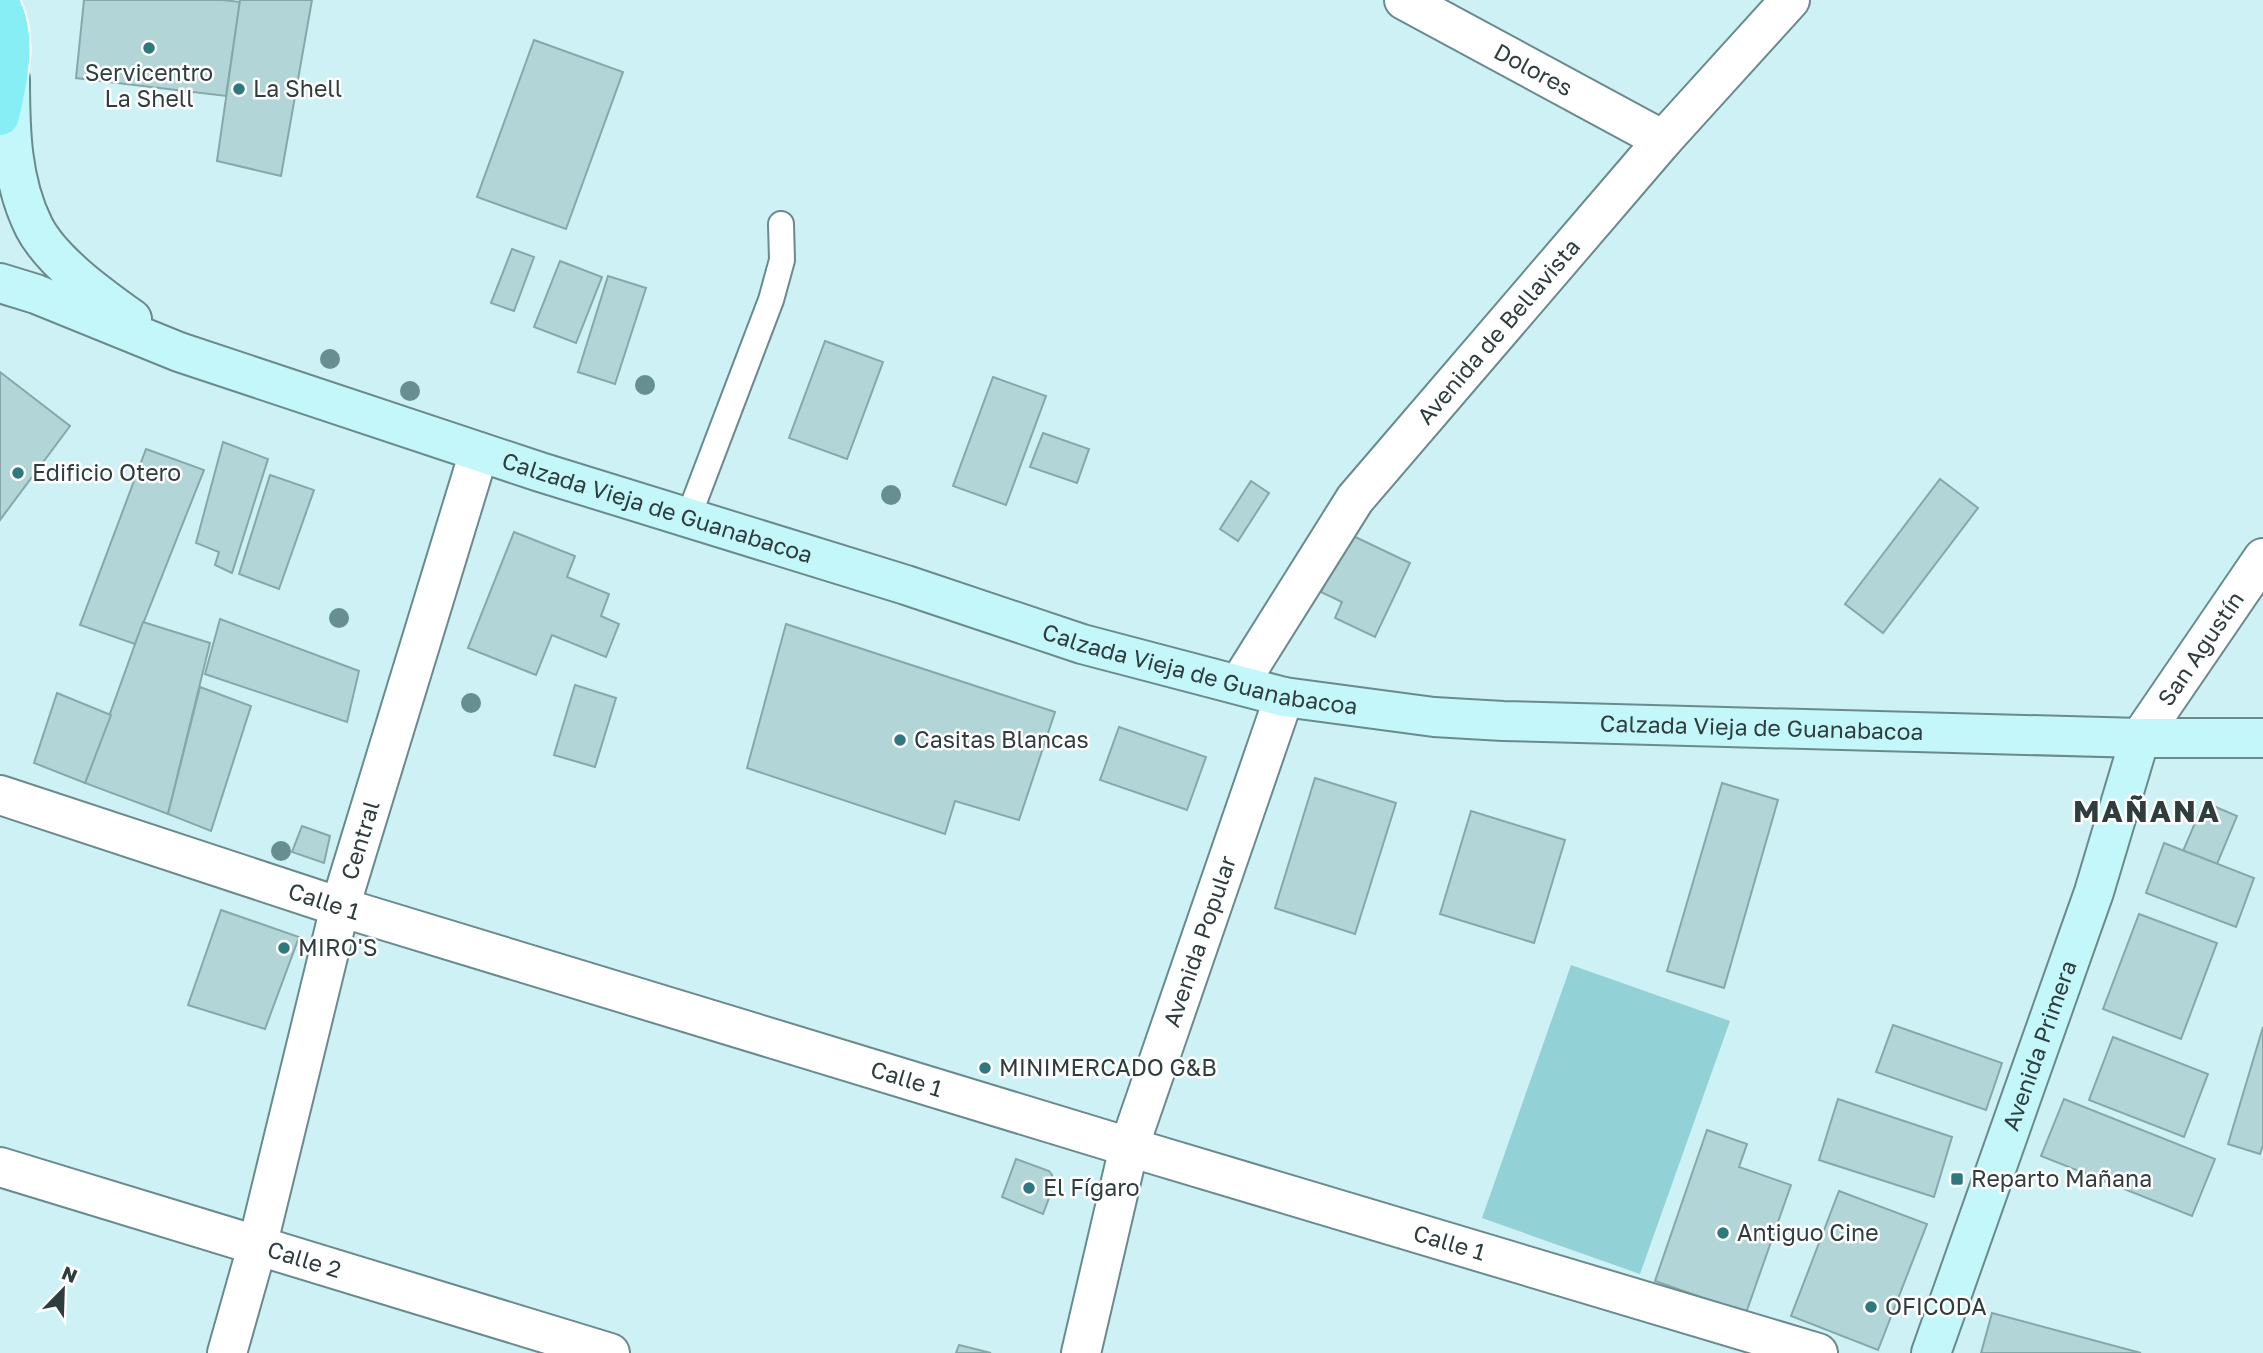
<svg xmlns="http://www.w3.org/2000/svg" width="2263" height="1353" viewBox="0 0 2263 1353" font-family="'Golos Text',sans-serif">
<rect width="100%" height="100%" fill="#cdf1f4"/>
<polygon fill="#92d1d6" points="1571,965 1730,1021 1640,1274 1482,1218"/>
<g fill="#b2d5d8" stroke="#87a8ab" stroke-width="2">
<polygon points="84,0 223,0 240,2 226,96 76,78"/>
<polygon points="240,0 312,0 281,176 217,161"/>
<polygon points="534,40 623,72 566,229 477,197"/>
<polygon points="512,249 534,257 514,311 491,303"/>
<polygon points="560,261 602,277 576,343 534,327"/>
<polygon points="608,276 646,288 615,384 578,372"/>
<polygon points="825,341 883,362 847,459 789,438"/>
<polygon points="0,372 70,426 0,520"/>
<polygon points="993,377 1046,396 1006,505 953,486"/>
<polygon points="1043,433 1089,449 1077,483 1030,467"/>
<polygon points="223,442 268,459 232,573 215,565 219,552 196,543"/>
<polygon points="146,449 204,470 135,644 80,625"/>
<polygon points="270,475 314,490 279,589 239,574"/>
<polygon points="1940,479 1978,508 1883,633 1845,604"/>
<polygon points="1251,481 1269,493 1238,541 1220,529"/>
<polygon points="514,532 575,556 567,577 609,594 601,616 619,624 606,657 552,635 536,675 468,648"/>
<polygon points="1349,534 1410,563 1375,637 1335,618 1342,602 1321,592"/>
<polygon points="220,619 359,671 347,722 205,674"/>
<polygon points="143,622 210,643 168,814 85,783"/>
<polygon points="786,624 1055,712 1019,820 955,801 945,834 747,768"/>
<polygon points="575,685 616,698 595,767 554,755"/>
<polygon points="200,687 251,706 211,831 168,814"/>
<polygon points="57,693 111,715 85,783 34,763"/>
<polygon points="1119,727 1206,757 1187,810 1100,780"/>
<polygon points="1315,778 1396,803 1355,934 1275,908"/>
<polygon points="1722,783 1778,800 1724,988 1667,971"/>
<polygon points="2204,802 2237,816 2217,864 2183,851"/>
<polygon points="1471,811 1565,840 1534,943 1440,914"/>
<polygon points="302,826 330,836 324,863 292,852"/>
<polygon points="2164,843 2254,878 2236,927 2146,893"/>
<polygon points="221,910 299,937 265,1029 188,1005"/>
<polygon points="2139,914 2217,943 2181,1039 2103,1009"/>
<polygon points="1893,1025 2002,1063 1986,1110 1876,1072"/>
<polygon points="2263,1027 2263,1145 2260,1154 2228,1144"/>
<polygon points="2113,1037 2208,1074 2184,1137 2089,1100"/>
<polygon points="1838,1099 1952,1137 1934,1197 1819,1160"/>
<polygon points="2064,1099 2215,1159 2192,1216 2041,1156"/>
<polygon points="1707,1130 1747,1144 1739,1167 1791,1185 1746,1313 1655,1281"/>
<polygon points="1016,1159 1049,1171 1052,1175 1052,1190 1043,1214 1002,1197"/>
<polygon points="1839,1191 1927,1224 1878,1350 1791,1316"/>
<polygon points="1992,1313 2141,1353 1981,1353"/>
<polygon points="959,1345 991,1353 956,1353"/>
</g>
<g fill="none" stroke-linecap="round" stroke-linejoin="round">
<defs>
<polyline id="service" points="688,518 771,300 782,260 781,224"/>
<g id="minor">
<path id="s1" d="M1404,0L1663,140"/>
<path id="s2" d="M1239,684L1355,499L1663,140L1790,0"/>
<path id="s3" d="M2140,738L2263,558"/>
<path id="s4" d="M0,795L340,907L1129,1147L1818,1353"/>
<path id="s5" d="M0,1167L610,1353"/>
<path id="s6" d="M227,1353L257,1247L340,907L479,452"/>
<path id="s7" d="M1081,1353L1129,1147L1284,697"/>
</g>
<g id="secondary">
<path d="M10,79C10,129 11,181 34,227C52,262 100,296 132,319"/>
<path id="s8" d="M0,283L36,294L179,352L540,472L906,585L1082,644L1284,697L1434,717L1503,721L2140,738H2263"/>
<path id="s9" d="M1931,1353L2094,892L2140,738"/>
</g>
<path id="primary" d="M0,3C19,37 8,80 0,116"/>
</defs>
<use href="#service" stroke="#6a8a8d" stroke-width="28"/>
<use href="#minor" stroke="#6a8a8d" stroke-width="42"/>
<use href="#secondary" stroke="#6a8a8d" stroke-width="42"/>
<use href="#primary" stroke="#fff" stroke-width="42"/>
<use href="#service" stroke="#fff" stroke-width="24"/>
<use href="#minor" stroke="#fff" stroke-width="38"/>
<use href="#secondary" stroke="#c3f7fa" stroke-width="38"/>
<use href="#primary" stroke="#88eef6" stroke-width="38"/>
</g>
<g fill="#678f92">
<circle cx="330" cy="359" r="10"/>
<circle cx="645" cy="385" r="10"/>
<circle cx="410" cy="391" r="10"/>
<circle cx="891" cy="495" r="10"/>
<circle cx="339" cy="618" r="10"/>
<circle cx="471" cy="703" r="10"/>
<circle cx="281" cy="851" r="10"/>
</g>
<g fill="#2f787e" stroke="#fff" stroke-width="2.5">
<circle cx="149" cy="48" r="7"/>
<circle cx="239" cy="89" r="7"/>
<circle cx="18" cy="473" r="7"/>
<circle cx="900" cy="740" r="7"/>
<circle cx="284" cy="948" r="7"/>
<circle cx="985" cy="1068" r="7"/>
<rect x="1950" y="1172" width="14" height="14" rx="3.5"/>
<circle cx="1029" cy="1188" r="7"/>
<circle cx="1723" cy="1233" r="7"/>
<circle cx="1871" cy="1307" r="7"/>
</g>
<g text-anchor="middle" stroke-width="5" stroke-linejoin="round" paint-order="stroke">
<g font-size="23" fill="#2f3d3e" stroke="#fff">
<text dy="8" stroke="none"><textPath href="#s1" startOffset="147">Dolores</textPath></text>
<text dy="8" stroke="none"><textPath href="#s2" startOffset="439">Avenida de Bellavista</textPath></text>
<text dy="8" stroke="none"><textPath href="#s8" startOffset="695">Calzada Vieja de Guanabacoa</textPath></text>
<text dy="8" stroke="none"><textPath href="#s3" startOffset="108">San Agustín</textPath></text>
<text dy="8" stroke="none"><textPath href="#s8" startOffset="1262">Calzada Vieja de Guanabacoa</textPath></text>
<text dy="8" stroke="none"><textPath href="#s8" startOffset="1829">Calzada Vieja de Guanabacoa</textPath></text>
<text dy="8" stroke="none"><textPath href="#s6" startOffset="530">Central</textPath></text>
<text dy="8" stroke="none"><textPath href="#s4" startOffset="341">Calle 1</textPath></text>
<text dy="8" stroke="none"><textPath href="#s7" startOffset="429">Avenida Popular</textPath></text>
<text dy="8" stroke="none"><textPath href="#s9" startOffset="326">Avenida Primera</textPath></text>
<text dy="8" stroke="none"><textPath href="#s4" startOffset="950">Calle 1</textPath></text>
<text dy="8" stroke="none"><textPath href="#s4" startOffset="1517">Calle 1</textPath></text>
<text dy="8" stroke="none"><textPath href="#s5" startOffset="318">Calle 2</textPath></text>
</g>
<g font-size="23" fill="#2f3d3e" stroke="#fff" text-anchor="start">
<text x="149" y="81" text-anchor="middle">Servicentro<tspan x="149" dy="26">La Shell</tspan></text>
<text x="253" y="97">La Shell</text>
<text x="32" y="481">Edificio Otero</text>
<text x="914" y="748">Casitas Blancas</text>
<text x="298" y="956">MIRO'S</text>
<text x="999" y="1076">MINIMERCADO G&amp;B</text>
<text x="1971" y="1187">Reparto Mañana</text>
<text x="1043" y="1196">El Fígaro</text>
<text x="1737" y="1241">Antiguo Cine</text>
<text x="1885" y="1315">OFICODA</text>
</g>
<g font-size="30" font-weight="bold" letter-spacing="2" fill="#2f3d3e" stroke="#fff">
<text x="2147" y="822">MAÑANA</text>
</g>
</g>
<g transform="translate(63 1290) rotate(23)" stroke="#ffffff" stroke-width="5" paint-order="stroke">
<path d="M0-5L12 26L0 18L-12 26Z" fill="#2f3d3e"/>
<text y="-10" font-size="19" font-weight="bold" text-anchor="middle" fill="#2f3d3e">N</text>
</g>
</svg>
